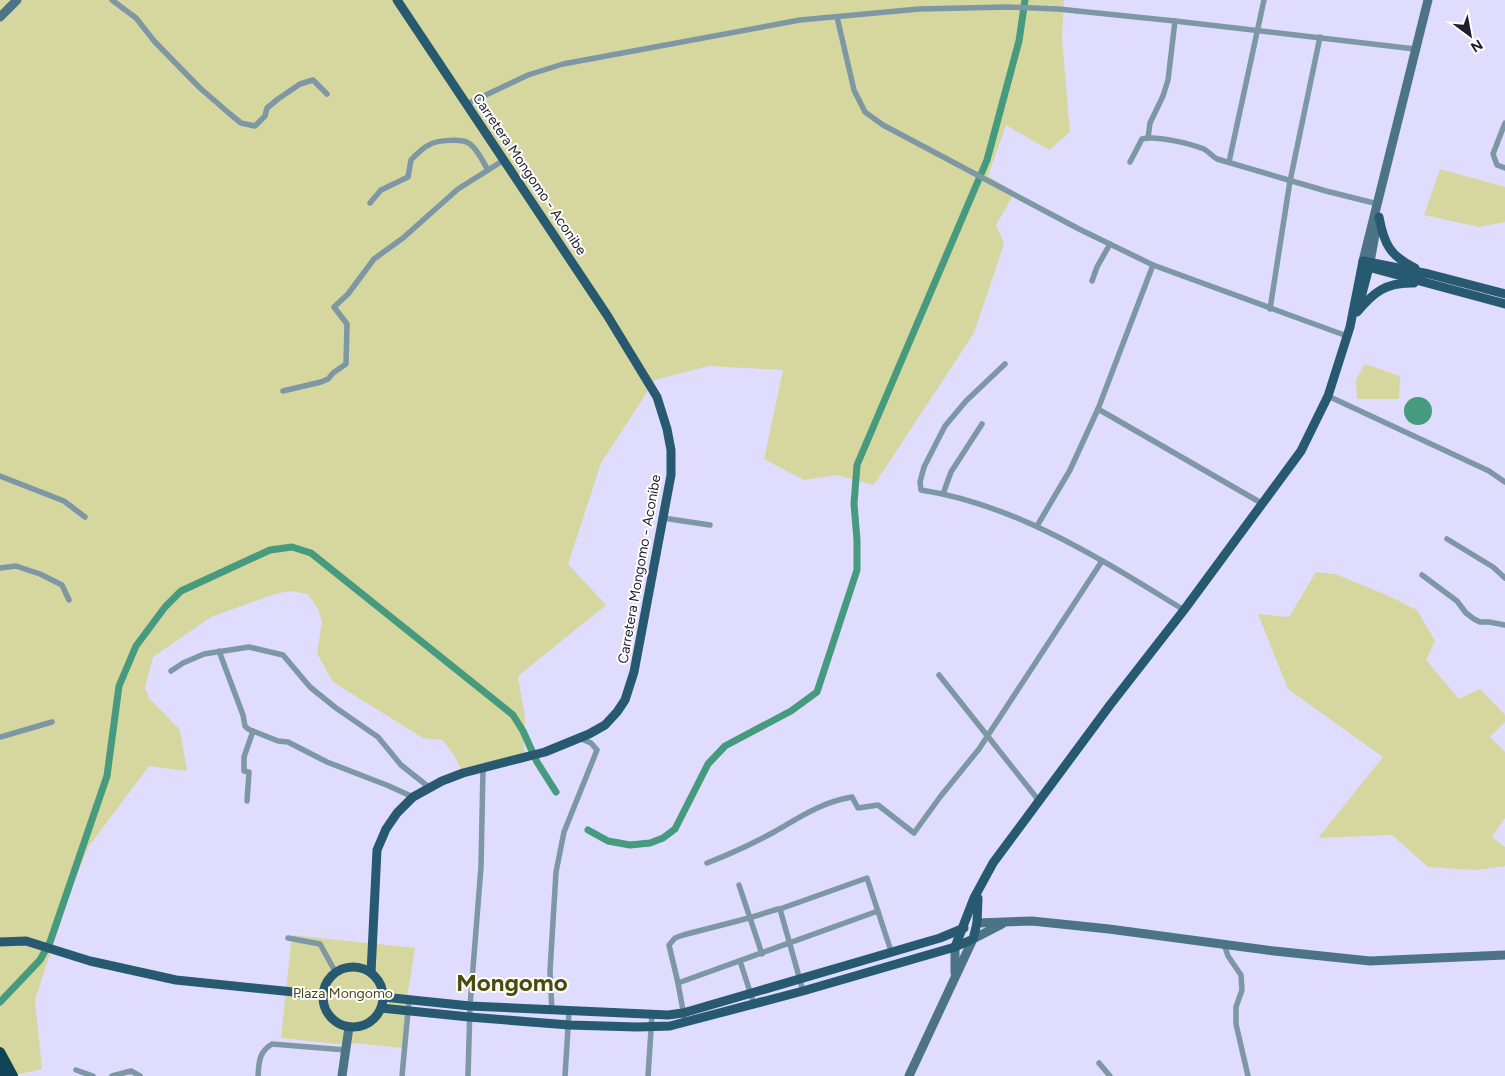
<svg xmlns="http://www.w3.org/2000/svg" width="1505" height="1076" viewBox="0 0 1505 1076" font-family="Figtree,sans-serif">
<rect width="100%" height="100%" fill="#dfdcfe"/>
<g fill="#d6d79e">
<polygon points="0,0 1064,0 1062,38 1070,132 1049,150 1006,125 988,176 1015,192 996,225 1004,244 974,333 874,485 837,475 804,480 764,459 783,370 709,366 655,380 601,463 568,564 606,605 518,676 525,718 524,755 463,772 453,754 443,740 423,738 333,682 317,653 322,622 318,609 308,594 290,591 275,594 211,617 153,657 145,688 149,698 180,730 187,771 149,766 89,846 75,878 35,1000 42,1069 11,1076 0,1076"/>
<polygon points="1440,169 1505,187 1505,222 1479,227 1424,215"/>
<polygon points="1365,364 1400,376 1399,399 1357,399 1356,380"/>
<polygon points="1316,572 1335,574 1389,596 1417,610 1435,641 1426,660 1459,699 1480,689 1505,715 1505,722 1490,737 1505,752 1505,818 1492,837 1505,847 1505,866 1476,870 1428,867 1392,835 1318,838 1383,757 1288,689 1258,614 1289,617"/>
<polygon points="292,935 415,948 407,998 403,1048 354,1043 347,1045 281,1038"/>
</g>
<circle fill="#469a7e" cx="1418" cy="411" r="14"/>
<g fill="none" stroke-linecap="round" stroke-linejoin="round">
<g stroke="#469a7e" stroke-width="7">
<polyline points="588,830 608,841 630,845 650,843 663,838 675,829 708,764 725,746 791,711 817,692 857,570 857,540 854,504 857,465 987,160 1019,41 1025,0"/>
<polyline points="0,1002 40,960 50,942 107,776 119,686 136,646 165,607 181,591 270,550 292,547 311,553 513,715 523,731 537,762 556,792"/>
</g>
<g stroke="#7d97a4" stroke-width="5.5">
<polyline points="112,0 136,18 155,42 200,88 230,114 241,123 255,126 265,116 267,108 278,99 300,84 313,80 327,94"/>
<polyline points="837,17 854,90 865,112 883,125 1079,229 1153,265 1347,336"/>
<polyline points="467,104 528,75 563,64 800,20 919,9 1007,7 1058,9 1175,21 1415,49"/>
<polyline points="1505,123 1493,154 1497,165 1505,168"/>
<polyline points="1148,138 1150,123 1163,96 1168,80 1175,21"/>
<path d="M1130,162L1142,139C1156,135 1191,144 1204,149C1209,152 1212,156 1217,159L1326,191L1378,204"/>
<polyline points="1229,162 1264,0"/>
<path d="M370,203L381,190L408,177L411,160C416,155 422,148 429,145C437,140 463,138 470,144C478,150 483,162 488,170"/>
<polyline points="1092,281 1097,267 1110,244"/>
<polyline points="1270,309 1290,181 1320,37"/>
<path d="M1005,364L966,401L945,426L924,467L920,482L921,490C1018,505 1102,560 1184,610"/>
<polyline points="283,391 321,382 328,379 333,373 346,364 347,324 334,307 348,294 374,259 403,238 458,189 504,160"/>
<polyline points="1328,396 1489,471 1505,482"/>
<polyline points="1098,409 1263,504"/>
<polyline points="0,476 64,501 85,517"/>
<polyline points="943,494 951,472 982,424"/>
<polyline points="663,518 710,525"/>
<polyline points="1037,526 1070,470 1098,409 1153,265"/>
<polyline points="1447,539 1493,567 1505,578"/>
<polyline points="0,568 16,566 40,574 62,585 69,600"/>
<polyline points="1422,575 1457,601 1466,613 1474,619 1480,622 1489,622 1505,625"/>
<polyline points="219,651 243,715 245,726 248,729 278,741 288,742 327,762 389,786 413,797"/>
<polyline points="171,671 183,663 204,654 249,647 283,655 310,687 336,708 378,737 401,765 430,788"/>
<polyline points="939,675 1040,802"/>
<polyline points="0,737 52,722"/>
<polyline points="247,801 249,772 244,771 244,757 253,731"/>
<path d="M707,863C730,854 752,844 774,832C800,817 822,802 852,797L858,808L878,805L914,833L940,797L979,749L1102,561"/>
<polyline points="739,885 762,954"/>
<polyline points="780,909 803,991"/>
<polyline points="288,938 320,944 336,973"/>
<polyline points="1224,944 1228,956 1241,975 1242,990 1236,1007 1236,1024 1248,1076"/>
<polyline points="740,961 754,1004"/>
<polyline points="678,983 878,911"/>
<polyline points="552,1011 550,971 556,872 564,832 597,750 591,743 579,738"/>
<polyline points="684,1016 678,983 669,945 675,938 683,935 749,918 778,909 780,909 867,878 891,951"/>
<polyline points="1099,1063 1110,1076"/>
<polyline points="76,1070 93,1076"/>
<polyline points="112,1076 131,1071 140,1076"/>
<path d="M258,1076C259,1061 259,1052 272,1044L346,1050"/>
<polyline points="402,1076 409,1000"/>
<polyline points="468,1076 470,1006 481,867 483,769"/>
<polyline points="565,1076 569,1012"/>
<polyline points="648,1076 652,1015"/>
</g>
<g stroke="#4d7486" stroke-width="9">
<polyline points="0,17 17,0"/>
<polyline points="1363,261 1428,0"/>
<polyline points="1370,262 1376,229"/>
<polyline points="977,923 1032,921 1109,929 1274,951 1370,961 1505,955"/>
<polyline points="955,947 955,973"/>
<polyline points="342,1076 349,1027"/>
<polyline points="909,1076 973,939 1002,924"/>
</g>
<g stroke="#275a70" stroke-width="9">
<path d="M1379,217C1384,244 1390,256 1415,268"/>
<polyline points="1368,267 1505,304"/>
<polyline points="1358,309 1370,263"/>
<path d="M1357,312C1374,292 1386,282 1414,283"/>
<polyline points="0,942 26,941 90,961 176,980 323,995"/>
<polyline points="955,947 974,898 993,863 1110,705 1184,610 1301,451 1328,396 1350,327 1363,261 1429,274 1505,294"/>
<circle cx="353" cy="997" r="30"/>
<polyline points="371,973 377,850 386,829 397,813 413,797 442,781 463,773 545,752 589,734 605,725 617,712 625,700 634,672 671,475 671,450 667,429 657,397 607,315 397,0"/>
<polyline points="383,997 470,1006 668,1015 683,1013 940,938 964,928"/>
<polyline points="381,1008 469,1017 569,1025 637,1027 670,1026 803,991 955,947 973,939 977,923 978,898"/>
</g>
<g stroke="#114357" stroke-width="10">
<polyline points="0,1052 13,1076"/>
<polyline points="0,1068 4,1076"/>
</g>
</g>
<g text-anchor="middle" stroke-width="4" stroke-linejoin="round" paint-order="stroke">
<g font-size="14" fill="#1f1c31" stroke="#fff">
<text transform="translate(530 174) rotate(56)" y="5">Carretera Mongomo - Aconibe</text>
<text transform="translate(639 569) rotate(-80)" y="5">Carretera Mongomo - Aconibe</text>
</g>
<g font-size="14" fill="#484811" stroke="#fff">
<text x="343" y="998">Plaza Mongomo</text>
</g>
<g font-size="24" font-weight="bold" fill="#4b4b0c" stroke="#fff">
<text x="512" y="991">Mongomo</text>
</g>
</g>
<g transform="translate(1470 35) rotate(148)" stroke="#ffffff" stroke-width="4" paint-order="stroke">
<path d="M0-4L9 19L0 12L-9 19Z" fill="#1f1c31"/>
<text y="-8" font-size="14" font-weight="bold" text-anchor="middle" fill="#1f1c31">N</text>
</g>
</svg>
